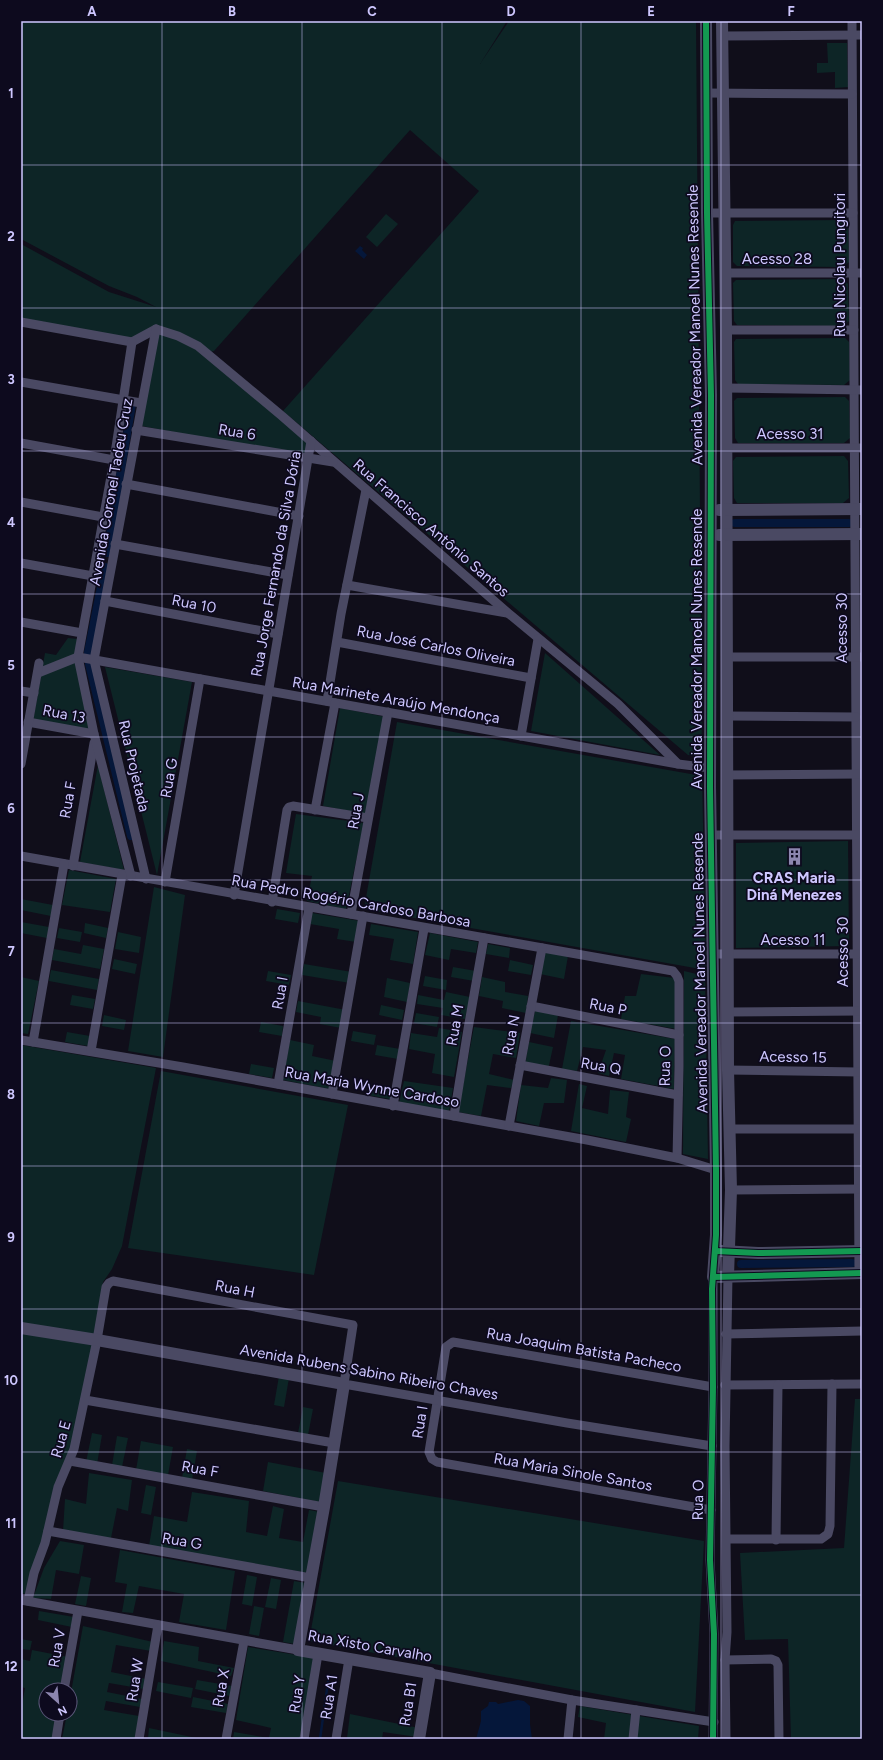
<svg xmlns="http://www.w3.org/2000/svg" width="883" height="1760" viewBox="0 0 883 1760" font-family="Figtree,sans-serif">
<rect width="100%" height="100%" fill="#100e1a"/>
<g fill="#0d2526">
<polygon points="21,21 507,21 480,64 509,21 696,21 702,757 688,755 283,411 479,191 410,130 214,351 207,353 311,441 308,458 142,426 156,330 132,342 21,322 21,244 109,292 156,307 137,297 109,286 21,239"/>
<polygon points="827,43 847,43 848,87 835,88 835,72 817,73 817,63 828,63"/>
<polygon points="862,46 862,148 860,145"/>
<polygon points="386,214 398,224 377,247 366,237"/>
<polygon points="844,220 848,225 849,262 843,267 737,266 733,262 733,225 735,221"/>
<polygon points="844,279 848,284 849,321 843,326 737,325 734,321 733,283 736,280"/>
<polygon points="845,338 849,342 850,380 844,385 738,384 735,380 734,342 736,339"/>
<polygon points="845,397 849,401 850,438 844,443 738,443 735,438 734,401 737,398"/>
<polygon points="844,456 848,461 849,498 843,503 737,503 734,498 733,461 736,457"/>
<polygon points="68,638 78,639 89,730 33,721 45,653 56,655"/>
<polygon points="545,653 660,755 531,731"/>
<polygon points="862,664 862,766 861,668"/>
<polygon points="105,667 192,682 157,875"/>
<polygon points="340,708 386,717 365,814 323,806"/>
<polygon points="397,722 702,776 706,970 364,909"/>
<polygon points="98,765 124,870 80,862"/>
<polygon points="296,814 364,823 346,909 307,901 312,876 286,873"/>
<polygon points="848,841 849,946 736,948 736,843"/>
<polygon points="69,870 116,879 110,912 62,905"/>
<polygon points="154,887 185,895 163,1057 128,1051"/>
<polygon points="21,899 53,905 51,916 21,910"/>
<polygon points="277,909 300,913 298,923 275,919"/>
<polygon points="312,913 360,921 356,942 337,939 339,929 310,924"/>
<polygon points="21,922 49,927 47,938 21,933"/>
<polygon points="85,923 108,928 106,938 84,933"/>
<polygon points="371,924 418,932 413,964 390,960 394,939 369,935"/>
<polygon points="59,928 82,932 80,942 57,938"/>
<polygon points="118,932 141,937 139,953 115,949"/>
<polygon points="430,933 478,942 476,953 451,949 449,960 425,955"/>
<polygon points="488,944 510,948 509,958 486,954"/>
<polygon points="83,945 104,949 100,969 52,960 54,949 81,954"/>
<polygon points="545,951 568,956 564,979 540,974"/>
<polygon points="114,959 137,964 135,974 112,969"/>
<polygon points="510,960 533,965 531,975 508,971"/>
<polygon points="304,964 352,972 350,983 302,975"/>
<polygon points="453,967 476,971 474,981 451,977"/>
<polygon points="51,970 99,979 97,990 49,981"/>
<polygon points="268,971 291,975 289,985 266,981"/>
<polygon points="684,971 705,976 708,1159 683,1154"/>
<polygon points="641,974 675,978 676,1029 621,1019 625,996 636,996"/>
<polygon points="425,976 447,980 446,990 423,986"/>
<polygon points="21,977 39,981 28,1034 21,1033"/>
<polygon points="482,977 505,982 505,992 528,996 526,1013 502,1008 503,1001 479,996"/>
<polygon points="387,978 410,983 407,1002 384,997"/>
<polygon points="446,992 470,997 465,1019 441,1015 443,1008 417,1004 418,995 444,1000"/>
<polygon points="72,995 95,999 93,1009 70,1005"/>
<polygon points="298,1001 346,1010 341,1028 320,1024 321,1017 296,1012"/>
<polygon points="381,1005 404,1010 402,1020 379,1015"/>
<polygon points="535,1011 558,1015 554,1038 530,1033"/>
<polygon points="416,1013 439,1017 437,1027 414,1023"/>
<polygon points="104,1015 126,1020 124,1030 102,1026"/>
<polygon points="571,1021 675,1039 674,1089 621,1079 625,1055 614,1053 609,1076 598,1073 606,1050 583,1047 577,1071 562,1069"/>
<polygon points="261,1022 283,1026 282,1036 259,1032"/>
<polygon points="474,1027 520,1033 516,1058 493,1054 489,1074 514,1080 511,1088 487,1085 481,1116 458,1112"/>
<polygon points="439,1028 462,1032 454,1077 432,1073 435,1054 409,1049 411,1033 437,1037"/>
<polygon points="353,1031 376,1035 374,1045 351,1041"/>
<polygon points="67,1032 90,1036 88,1046 65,1042"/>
<polygon points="290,1040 314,1045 312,1056 336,1061 330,1089 283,1080"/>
<polygon points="529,1042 553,1047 548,1070 525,1065"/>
<polygon points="21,1045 156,1068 122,1246 112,1269 103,1282 95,1332 72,1454 29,1595 21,1593"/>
<polygon points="377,1045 400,1049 398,1059 375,1055"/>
<polygon points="251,1064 274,1068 272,1078 249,1074"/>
<polygon points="161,1071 348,1105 314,1275 128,1248"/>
<polygon points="551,1078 567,1080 564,1103 544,1103 539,1126 516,1121 521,1085 548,1088"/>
<polygon points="404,1081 453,1088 449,1111 399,1103"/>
<polygon points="579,1084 587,1086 582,1108 608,1114 610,1090 629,1092 626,1117 631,1119 626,1142 571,1131"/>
<polygon points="369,1085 392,1089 390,1099 367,1095"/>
<polygon points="279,1376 289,1378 284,1407 274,1405"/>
<polygon points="855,1399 862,1399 862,1739 791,1739 788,1639 745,1640 740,1553 844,1548"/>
<polygon points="303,1407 313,1409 308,1435 298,1433"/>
<polygon points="92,1433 102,1435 97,1464 86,1462"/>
<polygon points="117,1436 128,1438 122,1467 112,1465"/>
<polygon points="141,1441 173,1447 168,1475 136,1470"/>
<polygon points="187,1449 197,1451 192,1480 182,1478"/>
<polygon points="268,1462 326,1473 320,1502 263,1491"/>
<polygon points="89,1473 132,1480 128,1511 117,1508 111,1538 63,1531 65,1499 86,1504"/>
<polygon points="338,1481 704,1541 695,1712 309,1641"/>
<polygon points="146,1485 156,1487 151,1515 141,1513"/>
<polygon points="192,1492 249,1501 246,1532 267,1536 273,1506 284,1509 279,1538 303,1542 309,1510 320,1512 309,1573 149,1546 154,1516 187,1522"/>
<polygon points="60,1541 84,1545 79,1574 56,1570 51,1599 33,1598 44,1568"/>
<polygon points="120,1550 235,1571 226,1630 179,1622 184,1594 139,1586 133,1613 122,1612 127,1584 115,1582"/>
<polygon points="247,1575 257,1577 252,1606 242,1604"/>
<polygon points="81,1576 91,1578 86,1606 75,1604"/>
<polygon points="271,1578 281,1580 276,1609 265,1607"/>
<polygon points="294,1581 306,1583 295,1644 283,1642"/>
<polygon points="254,1606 264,1608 259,1636 249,1634"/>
<polygon points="39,1611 74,1617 72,1627 38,1620"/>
<polygon points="83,1626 153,1642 151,1651 116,1645 111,1672 146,1679 144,1689 109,1683 107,1692 142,1699 140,1707 106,1701 104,1710 139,1716 136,1739 62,1739 67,1714 70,1714 70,1698"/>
<polygon points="21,1639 32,1641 30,1650 21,1649"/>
<polygon points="164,1641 199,1647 198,1661 234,1668 231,1676 161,1661"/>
<polygon points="248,1647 315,1658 302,1739 233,1739 234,1732 269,1738 271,1728 236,1720"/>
<polygon points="32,1650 68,1657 62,1690 46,1690 46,1714 57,1714 53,1739 21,1739 21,1711 25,1688 21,1687 21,1659 30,1661"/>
<polygon points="197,1680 232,1686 230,1696 195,1689"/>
<polygon points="158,1682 193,1688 191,1698 156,1691"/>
<polygon points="193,1697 228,1704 226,1713 191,1707"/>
<polygon points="580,1706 699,1726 698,1739 604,1739 606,1723 578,1717"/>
<polygon points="350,1714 419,1728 417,1737 383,1732 382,1739 347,1738"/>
<polygon points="149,1728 201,1739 148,1739"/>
</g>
<g fill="#05173a">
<polygon points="360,246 363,248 362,250 367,255 364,259 355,251"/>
<polygon points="518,1700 524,1701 530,1706 530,1724 532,1739 476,1739 481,1721 481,1711 488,1706 489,1702 496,1702 498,1704"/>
</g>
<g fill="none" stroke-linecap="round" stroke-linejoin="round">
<polyline stroke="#05173a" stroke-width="2.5" points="320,1739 329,1675"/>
<g stroke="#05173a" stroke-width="8">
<polyline points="735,523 849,523"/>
<polyline points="107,553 132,404"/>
<polyline points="88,652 105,567"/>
<polyline points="89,664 131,836"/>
<polyline points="741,1264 852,1263"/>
</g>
<g stroke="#4a4963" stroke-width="9">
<polyline points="852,21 859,1273"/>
<polyline points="722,36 862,35"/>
<polyline points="707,93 852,94"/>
<polyline points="707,213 853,213"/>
<polyline points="725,273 862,273"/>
<polyline points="21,322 132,342"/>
<polyline points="156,329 178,336 198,346 282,416 508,613 618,704 678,764"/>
<polyline points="726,330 854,330"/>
<polyline points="132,342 156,329"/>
<polyline points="21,382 141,403"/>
<polyline points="726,388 862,390"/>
<polyline points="136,430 333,462"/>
<polyline points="21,443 114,460"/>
<polyline points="726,448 862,448"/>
<polyline points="126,484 299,516"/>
<polyline points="21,502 103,517"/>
<polyline points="115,544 288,575"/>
<polyline points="21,563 93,576"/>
<polyline points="347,585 507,613"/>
<polyline points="105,601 278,634"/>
<polyline points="21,622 82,633"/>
<polyline points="337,642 531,678"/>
<polyline points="78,657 678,764 710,768"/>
<polyline points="728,657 861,657"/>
<polyline points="38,673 78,657"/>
<polyline points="21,691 34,693"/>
<polyline points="327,701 341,614 366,490"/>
<polyline points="727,716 856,717"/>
<polyline points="28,722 94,734"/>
<polyline points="521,736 538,639"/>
<polyline points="21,764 39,663"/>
<polyline points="727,775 862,774"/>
<polyline points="315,810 335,703"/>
<polyline points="711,835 857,835"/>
<polyline points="21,856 673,971 677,976 679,981 679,1067 677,1158"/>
<polyline points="73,866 94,743"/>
<polyline points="131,876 94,734 78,657 114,460 132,342"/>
<polyline points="146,879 94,660 156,329"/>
<polyline points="165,882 200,679"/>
<polyline points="234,895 311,441"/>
<polyline points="272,902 287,810 289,807 293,806 368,818"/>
<polyline points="351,914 388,712"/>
<polyline points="713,954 857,954"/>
<polyline points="531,1006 679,1035"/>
<polyline points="728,1012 862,1011"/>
<polyline points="21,1040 183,1067 587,1140 677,1158 716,1170"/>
<polyline points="33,1042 64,864"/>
<polyline points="91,1051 122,875"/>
<polyline points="520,1065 678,1095"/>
<polyline points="728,1070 858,1072"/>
<polyline points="278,1084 309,908"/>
<polyline points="332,1094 363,916"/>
<polyline points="393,1106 424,929"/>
<polyline points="454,1116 468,1029 484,938"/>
<polyline points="509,1126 542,948"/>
<polyline points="730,1129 862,1129"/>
<polyline points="731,1190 862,1189"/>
<polyline points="713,1277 713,1387 710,1560 714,1634 713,1739"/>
<polyline points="726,1334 862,1331"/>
<polyline points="725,1385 862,1384"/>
<polyline points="85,1400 334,1443"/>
<polyline points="70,1461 324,1507"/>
<polyline points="711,1510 437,1462 432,1459 429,1452 446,1347 453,1342 713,1387"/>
<polyline points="48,1531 311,1578"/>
<polyline points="727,1539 821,1539 828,1534 830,1526 832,1384"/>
<polyline points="776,1540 778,1385"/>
<polyline points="21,1600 298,1650"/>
<polyline points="28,1601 34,1573 45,1543 58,1487 74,1449 97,1340 106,1287 109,1283 113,1281 353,1325 344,1384 567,1423 712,1446"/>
<polyline points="725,1660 771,1659 776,1661 778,1665 779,1739"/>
<polyline points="430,1673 572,1700 714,1722"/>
<polyline points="64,1690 78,1611"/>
<polyline points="56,1739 60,1714"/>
<polyline points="139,1739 158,1625"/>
<polyline points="226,1739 244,1641"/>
<polyline points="304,1739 318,1654"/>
<polyline points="336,1739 349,1659"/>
<polyline points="568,1739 572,1700"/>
<polyline points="633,1739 636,1710"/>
<polyline points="726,1739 725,1660 727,1632 725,1446 728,1276"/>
</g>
<g stroke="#4a4963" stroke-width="12">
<polyline points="706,21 707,213 711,395 710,787 716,1170 716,1235 713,1277 862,1273"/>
<polyline points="722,21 726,330 728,1070 731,1190 728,1276"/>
<polyline points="719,510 862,509"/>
<polyline points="719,535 862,534"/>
<polyline points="721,1251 758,1253 862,1251"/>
<polyline points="21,1328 97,1340 344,1384 324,1507 298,1650 430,1673 419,1739"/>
</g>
<defs>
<g id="cycleway">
<polyline points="706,21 707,213 711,395 710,787 716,1170 716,1235 712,1289 713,1387 710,1560 714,1634 713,1739"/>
<polyline points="715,1251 758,1253 862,1251"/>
<polyline points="713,1277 862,1273"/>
</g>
</defs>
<use href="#cycleway" stroke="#0d0a1e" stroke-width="8"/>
<use href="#cycleway" stroke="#139951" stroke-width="6"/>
</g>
<path fill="none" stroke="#cec7ff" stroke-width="1" stroke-opacity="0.55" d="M162,21V1739M302,21V1739M442,21V1739M581,21V1739M721,21V1739M21,165H862M21,308H862M21,451H862M21,594H862M21,737H862M21,880H862M21,1023H862M21,1166H862M21,1309H862M21,1452H862M21,1595H862"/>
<defs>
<symbol id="building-bare" viewBox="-9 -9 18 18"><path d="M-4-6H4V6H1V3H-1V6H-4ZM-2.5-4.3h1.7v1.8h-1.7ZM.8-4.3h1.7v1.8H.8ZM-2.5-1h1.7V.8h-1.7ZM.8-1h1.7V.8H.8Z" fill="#8c86af" stroke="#0d0a1e" stroke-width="2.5" paint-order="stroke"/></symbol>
</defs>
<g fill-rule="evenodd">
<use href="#building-bare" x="782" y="844" width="25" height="25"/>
</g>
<g text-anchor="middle" stroke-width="3.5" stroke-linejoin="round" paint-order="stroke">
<g font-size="15" fill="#cec7ff" stroke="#0d0a1e">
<text x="777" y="264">Acesso 28</text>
<text transform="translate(840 265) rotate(-90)" y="5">Rua Nicolau Pungitori</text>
<text transform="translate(695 325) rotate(-91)" y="5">Avenida Vereador Manoel Nunes Resende</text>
<text transform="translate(237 432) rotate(9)" y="5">Rua 6</text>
<text x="790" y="439">Acesso 31</text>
<text transform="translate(111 492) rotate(-80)" y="5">Avenida Coronel Tadeu Cruz</text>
<text transform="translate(431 528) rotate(41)" y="5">Rua Francisco Antônio Santos</text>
<text transform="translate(276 564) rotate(-80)" y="5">Rua Jorge Fernando da Silva Dória</text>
<text transform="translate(194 604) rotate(11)" y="5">Rua 10</text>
<text transform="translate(842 628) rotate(-90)" y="5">Acesso 30</text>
<text transform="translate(436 646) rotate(11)" y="5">Rua José Carlos Oliveira</text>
<text transform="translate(697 649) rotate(-90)" y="5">Avenida Vereador Manoel Nunes Resende</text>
<text transform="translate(396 700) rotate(10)" y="5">Rua Marinete Araújo Mendonça</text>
<text transform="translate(64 714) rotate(11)" y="5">Rua 13</text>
<text transform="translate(134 766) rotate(77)" y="5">Rua Projetada</text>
<text transform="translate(169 778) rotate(-80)" y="5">Rua G</text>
<text transform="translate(68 800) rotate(-80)" y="5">Rua F</text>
<text transform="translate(356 811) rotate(-80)" y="5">Rua J</text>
<text transform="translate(351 901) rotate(10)" y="5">Rua Pedro Rogério Cardoso Barbosa</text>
<text x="793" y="945">Acesso 11</text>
<text transform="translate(843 952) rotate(-90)" y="5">Acesso 30</text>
<text transform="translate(700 973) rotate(-91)" y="5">Avenida Vereador Manoel Nunes Resende</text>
<text transform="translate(280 993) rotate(-80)" y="5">Rua I</text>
<text transform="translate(608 1007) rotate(11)" y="5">Rua P</text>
<text transform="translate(455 1025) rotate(-80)" y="5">Rua M</text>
<text transform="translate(511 1035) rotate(-79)" y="5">Rua N</text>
<text transform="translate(793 1057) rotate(1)" y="5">Acesso 15</text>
<text transform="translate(601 1066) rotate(10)" y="5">Rua Q</text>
<text transform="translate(665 1066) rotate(-89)" y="5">Rua O</text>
<text transform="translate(372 1087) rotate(10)" y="5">Rua Maria Wynne Cardoso</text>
<text transform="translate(235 1289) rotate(11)" y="5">Rua H</text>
<text transform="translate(584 1350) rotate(10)" y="5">Rua Joaquim Batista Pacheco</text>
<text transform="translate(369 1372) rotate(10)" y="5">Avenida Rubens Sabino Ribeiro Chaves</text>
<text transform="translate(420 1422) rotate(-81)" y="5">Rua I</text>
<text transform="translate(61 1439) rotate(-74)" y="5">Rua E</text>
<text transform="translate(200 1469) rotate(10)" y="5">Rua F</text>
<text transform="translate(573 1472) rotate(10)" y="5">Rua Maria Sinole Santos</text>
<text transform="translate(698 1500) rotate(-89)" y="5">Rua O</text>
<text transform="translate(182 1541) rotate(10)" y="5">Rua G</text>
<text transform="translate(370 1646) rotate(10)" y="5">Rua Xisto Carvalho</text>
<text transform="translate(57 1648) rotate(-80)" y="5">Rua V</text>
<text transform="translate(135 1680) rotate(-81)" y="5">Rua W</text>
<text transform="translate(221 1688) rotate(-80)" y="5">Rua X</text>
<text transform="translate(297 1694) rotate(-81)" y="5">Rua Y</text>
<text transform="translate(329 1697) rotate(-81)" y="5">Rua A1</text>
<text transform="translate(408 1704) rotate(-81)" y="5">Rua B1</text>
</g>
<g font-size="15" font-weight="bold" fill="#cec7ff" stroke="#0d0a1e">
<text x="794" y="883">CRAS Maria<tspan x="794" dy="17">Diná Menezes</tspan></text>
</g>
</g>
<rect width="883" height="1760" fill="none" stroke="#0d0a1e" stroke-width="44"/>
<g transform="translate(58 1702) rotate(153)"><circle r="19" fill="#0d0a1e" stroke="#5a5678"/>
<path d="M0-3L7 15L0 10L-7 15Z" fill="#8c86af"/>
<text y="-6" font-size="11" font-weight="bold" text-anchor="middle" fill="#cec7ff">N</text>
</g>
<rect x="22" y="22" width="839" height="1716" fill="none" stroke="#cec7ff" stroke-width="1.5"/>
<g font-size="13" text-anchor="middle" font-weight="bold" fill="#cec7ff">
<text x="92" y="16">A</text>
<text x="232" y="16">B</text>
<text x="372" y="16">C</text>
<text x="511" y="16">D</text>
<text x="651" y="16">E</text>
<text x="791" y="16">F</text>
<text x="11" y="98">1</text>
<text x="11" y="241">2</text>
<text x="11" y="384">3</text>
<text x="11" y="527">4</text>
<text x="11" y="670">5</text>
<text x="11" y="813">6</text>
<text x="11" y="956">7</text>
<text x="11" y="1099">8</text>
<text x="11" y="1242">9</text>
<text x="11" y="1385">10</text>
<text x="11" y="1528">11</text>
<text x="11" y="1671">12</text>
</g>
</svg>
